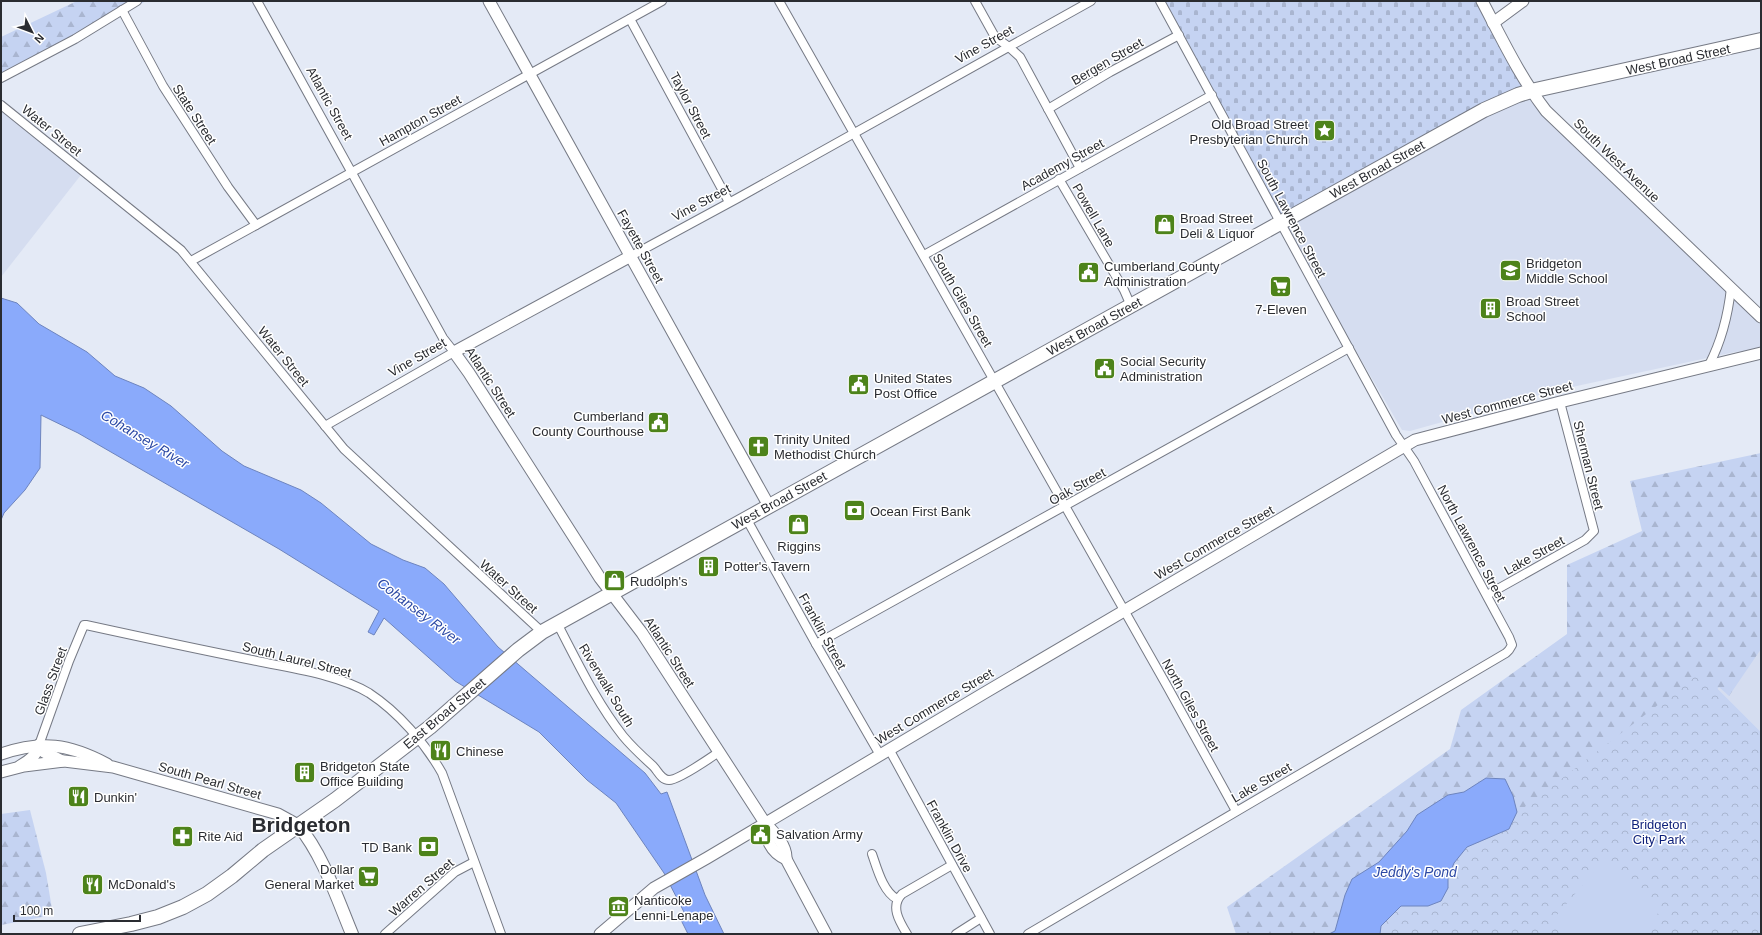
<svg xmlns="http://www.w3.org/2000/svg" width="1762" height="935" viewBox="0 0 1762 935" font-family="Arial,sans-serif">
<defs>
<pattern id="forest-firs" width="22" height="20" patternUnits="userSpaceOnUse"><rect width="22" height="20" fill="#c5d3f2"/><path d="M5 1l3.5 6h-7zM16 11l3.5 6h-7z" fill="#a9b5d0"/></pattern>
<pattern id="cemetery-stones" width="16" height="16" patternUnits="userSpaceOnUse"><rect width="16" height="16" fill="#c5d3f2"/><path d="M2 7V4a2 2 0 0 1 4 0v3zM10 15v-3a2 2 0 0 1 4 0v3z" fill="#a9b5d0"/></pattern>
<pattern id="park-crowns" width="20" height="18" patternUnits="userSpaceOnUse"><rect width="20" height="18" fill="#c5d3f2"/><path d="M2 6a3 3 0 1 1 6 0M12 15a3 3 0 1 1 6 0" fill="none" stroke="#a9b5d0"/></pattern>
</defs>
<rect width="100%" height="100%" fill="#e4eaf6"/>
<g fill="#d5ddf0">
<polygon points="1531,91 1761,317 1761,349 1735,352 1558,390 1410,431 1402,430 1281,222"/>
<polygon points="1,105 84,171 1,277"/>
<polygon points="1761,601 1761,732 1701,672"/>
</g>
<g fill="url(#forest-firs)">
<polygon points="77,1 146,1 1,79 1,37"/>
<polygon points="1761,453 1761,649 1729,696 1719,687 1550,883 1486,778 1464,792 1448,795 1417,815 1407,831 1379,862 1352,879 1345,895 1335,931 1329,934 1236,934 1227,907 1450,749 1461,710 1567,634 1567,565 1642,531 1630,481"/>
<polygon points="30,810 46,873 53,915 1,925 1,814"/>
</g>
<polygon fill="url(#cemetery-stones)" points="1160,1 1482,1 1531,91 1281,222"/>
<polygon fill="url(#park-crowns)" points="1701,672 1761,732 1761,934 1329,934 1335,931 1345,895 1352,879 1379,862 1407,831 1417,815 1448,795 1464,792 1486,778 1505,779 1518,812"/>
<polygon fill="#c5d3f2" points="1606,858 1661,907 1653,923 1643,934 1568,934 1555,917"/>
<g fill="#8aaafb" stroke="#6d84be">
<polygon points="1,298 17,303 39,324 87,352 115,376 144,388 171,406 222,451 244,466 301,490 321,503 371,544 403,560 425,568 444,584 498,647 645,773 661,794 667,792 705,895 724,934 688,934 680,918 684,912 664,873 616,803 587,780 539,732 455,681 384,618 374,635 368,632 379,611 279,549 78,433 41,415 40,468 25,490 4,513 1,520"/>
<polygon points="1486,778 1505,779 1513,796 1517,812 1509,829 1467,847 1454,863 1448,878 1448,888 1441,901 1428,906 1401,906 1381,926 1380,934 1329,934 1335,931 1345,895 1352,879 1379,862 1407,831 1417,815 1448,795 1464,792"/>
</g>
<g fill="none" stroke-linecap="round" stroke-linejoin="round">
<defs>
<g id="street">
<polyline points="257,1 443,338 454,352 325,426"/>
<polyline points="779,1 1167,686 1236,811"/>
<polyline points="975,1 995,37 1009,47 1020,57 1080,168"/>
<polyline points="122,10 163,86 228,187 256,225"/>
<polyline points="630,19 729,202"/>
<polyline points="1,78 75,39 137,1"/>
<polyline points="1,105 181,250 344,449 542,632"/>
<polyline points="1048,109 1110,72 1179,35"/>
<polyline points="1059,179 1124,290 1131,306"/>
<polyline points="924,255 1212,95"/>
<polyline points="631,256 738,198 1091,1"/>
<polyline points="191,261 662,1"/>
<path d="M1709,365C1722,340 1728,316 1731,288"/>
<polyline points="746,518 816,644 880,755"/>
<polyline points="1487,595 1585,540 1594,531 1560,402"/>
<path d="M557,623C577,661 596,702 623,736C632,747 643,757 653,766C658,771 661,780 669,780C679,780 710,758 719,752"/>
<polyline points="816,644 1349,348"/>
<path d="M39,745L69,661L84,625H86C141,637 197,649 252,660C288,668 338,674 369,693C398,712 425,743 442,773L501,934"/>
<polyline points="889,749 990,934"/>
<path d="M872,854C877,868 883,892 897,899"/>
<polyline points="385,934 455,872 474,862"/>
<path d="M907,934C899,921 890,906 902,894L952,865"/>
<polyline points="956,934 981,918"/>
<polyline points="1028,934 1506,653 1509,650 1512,645 1509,637 1414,461 1396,435 1160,1"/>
</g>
<g id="secondary">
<polyline points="489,1 769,506"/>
<path d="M1482,1C1502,39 1520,77 1546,111L1761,317"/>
<polyline points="1493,23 1523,1"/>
<path d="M631,256L454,352L469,373L600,578L642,633L765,823C775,833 787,846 786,859"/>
<polyline points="39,745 44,752 62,761"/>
<path d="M1,754C42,740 69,744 107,764"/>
<path d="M20,766C30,760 36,756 39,745"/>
<polyline points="1,772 24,766 64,761 113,767 278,814 298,825"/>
<path d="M765,823C766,839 770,852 786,859L826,934"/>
<polyline points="600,934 654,888 707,858 986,692 1415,440 1560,402 1761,353"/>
</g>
<path id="primary" d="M298,825C323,855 337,898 352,934"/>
<polyline id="highway" points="80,934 131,924 158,917 183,907 207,894 232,876 263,850 335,800 430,727 518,650 542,632 1484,110 1518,95 1531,91 1761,40"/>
</defs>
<use href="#street" stroke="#767a85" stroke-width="10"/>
<use href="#secondary" stroke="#767a85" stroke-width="13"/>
<use href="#primary" stroke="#767a85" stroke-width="14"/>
<use href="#highway" stroke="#767a85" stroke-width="16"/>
<use href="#street" stroke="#fff" stroke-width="8"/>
<use href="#secondary" stroke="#fff" stroke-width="11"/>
<use href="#primary" stroke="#fff" stroke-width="12"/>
<use href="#highway" stroke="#fff" stroke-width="14"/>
</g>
<defs>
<symbol id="sight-square" viewBox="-11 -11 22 22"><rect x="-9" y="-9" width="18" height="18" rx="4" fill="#4d831a" stroke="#fff"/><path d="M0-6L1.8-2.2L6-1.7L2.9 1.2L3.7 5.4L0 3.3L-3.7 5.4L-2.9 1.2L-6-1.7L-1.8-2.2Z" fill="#fff"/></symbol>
<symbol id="shop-square" viewBox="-11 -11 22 22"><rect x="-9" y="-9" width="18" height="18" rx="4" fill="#4d831a" stroke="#fff"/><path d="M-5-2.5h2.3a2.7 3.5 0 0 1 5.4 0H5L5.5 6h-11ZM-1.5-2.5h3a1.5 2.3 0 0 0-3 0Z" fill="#fff"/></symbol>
<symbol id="school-square" viewBox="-11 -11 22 22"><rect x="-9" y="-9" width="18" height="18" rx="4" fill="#4d831a" stroke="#fff"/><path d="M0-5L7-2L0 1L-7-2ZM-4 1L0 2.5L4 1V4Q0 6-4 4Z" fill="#fff"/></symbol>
<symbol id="civic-square" viewBox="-11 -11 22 22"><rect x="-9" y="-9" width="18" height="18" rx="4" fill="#4d831a" stroke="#fff"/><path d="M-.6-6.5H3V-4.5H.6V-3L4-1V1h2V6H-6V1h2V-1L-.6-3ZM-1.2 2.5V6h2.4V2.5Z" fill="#fff"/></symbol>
<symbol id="supermarket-square" viewBox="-11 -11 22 22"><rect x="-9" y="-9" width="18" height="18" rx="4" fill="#4d831a" stroke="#fff"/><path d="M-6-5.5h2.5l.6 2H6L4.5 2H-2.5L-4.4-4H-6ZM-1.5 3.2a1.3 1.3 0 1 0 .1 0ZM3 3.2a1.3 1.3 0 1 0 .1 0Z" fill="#fff"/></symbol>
<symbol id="building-square" viewBox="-11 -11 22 22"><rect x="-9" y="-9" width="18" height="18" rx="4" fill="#4d831a" stroke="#fff"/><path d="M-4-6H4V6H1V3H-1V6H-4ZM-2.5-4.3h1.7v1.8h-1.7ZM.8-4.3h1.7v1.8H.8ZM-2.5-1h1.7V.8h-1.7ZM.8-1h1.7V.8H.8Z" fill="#fff"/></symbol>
<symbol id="church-square" viewBox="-11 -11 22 22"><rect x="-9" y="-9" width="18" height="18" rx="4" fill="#4d831a" stroke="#fff"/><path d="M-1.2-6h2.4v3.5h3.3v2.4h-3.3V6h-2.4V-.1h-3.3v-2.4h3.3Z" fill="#fff"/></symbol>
<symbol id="bank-square" viewBox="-11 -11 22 22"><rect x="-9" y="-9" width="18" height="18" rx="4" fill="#4d831a" stroke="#fff"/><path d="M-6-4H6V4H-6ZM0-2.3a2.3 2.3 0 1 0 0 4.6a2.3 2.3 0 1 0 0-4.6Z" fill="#fff"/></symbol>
<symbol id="restaurant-square" viewBox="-11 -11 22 22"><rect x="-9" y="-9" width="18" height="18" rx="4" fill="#4d831a" stroke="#fff"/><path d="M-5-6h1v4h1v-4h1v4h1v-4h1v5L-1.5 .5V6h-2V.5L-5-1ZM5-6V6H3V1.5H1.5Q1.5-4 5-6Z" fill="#fff"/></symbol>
<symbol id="pharmacy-square" viewBox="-11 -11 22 22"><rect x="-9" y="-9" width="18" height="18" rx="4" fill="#4d831a" stroke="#fff"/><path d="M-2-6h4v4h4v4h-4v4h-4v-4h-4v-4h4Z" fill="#fff"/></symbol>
<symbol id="museum-square" viewBox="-11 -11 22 22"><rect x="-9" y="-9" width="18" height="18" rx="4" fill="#4d831a" stroke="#fff"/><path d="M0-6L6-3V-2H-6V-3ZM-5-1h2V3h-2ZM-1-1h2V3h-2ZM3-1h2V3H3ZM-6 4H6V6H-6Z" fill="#fff"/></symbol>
</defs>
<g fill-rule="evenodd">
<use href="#sight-square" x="1312" y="118" width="25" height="25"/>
<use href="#shop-square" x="1152" y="212" width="25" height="25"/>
<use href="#school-square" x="1498" y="258" width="25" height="25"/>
<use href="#civic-square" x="1076" y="260" width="25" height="25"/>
<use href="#supermarket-square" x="1268" y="274" width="25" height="25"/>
<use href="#building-square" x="1478" y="296" width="25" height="25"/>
<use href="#civic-square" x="1092" y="356" width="25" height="25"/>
<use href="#civic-square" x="846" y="372" width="25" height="25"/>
<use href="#civic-square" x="646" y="410" width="25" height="25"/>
<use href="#church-square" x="746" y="434" width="25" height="25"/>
<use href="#bank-square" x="842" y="498" width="25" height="25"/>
<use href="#shop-square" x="786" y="512" width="25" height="25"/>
<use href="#building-square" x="696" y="554" width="25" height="25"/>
<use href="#shop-square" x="602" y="568" width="25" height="25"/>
<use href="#restaurant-square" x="428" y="738" width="25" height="25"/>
<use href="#building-square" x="292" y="760" width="25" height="25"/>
<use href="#restaurant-square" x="66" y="784" width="25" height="25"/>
<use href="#civic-square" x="748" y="822" width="25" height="25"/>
<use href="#pharmacy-square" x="170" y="824" width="25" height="25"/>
<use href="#bank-square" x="416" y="834" width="25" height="25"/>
<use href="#supermarket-square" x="356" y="864" width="25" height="25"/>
<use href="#restaurant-square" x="80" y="872" width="25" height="25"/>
<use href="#museum-square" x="606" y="894" width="25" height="25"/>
</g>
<g text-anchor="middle" stroke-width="3" stroke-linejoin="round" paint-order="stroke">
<g font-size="13" fill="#2a2c31" stroke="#fff">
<text transform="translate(984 44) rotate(-29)" y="5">Vine Street</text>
<text transform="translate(1678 59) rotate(-12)" y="5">West Broad Street</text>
<text transform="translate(1107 61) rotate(-30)" y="5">Bergen Street</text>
<text transform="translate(330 103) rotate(61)" y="5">Atlantic Street</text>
<text transform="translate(691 105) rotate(62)" y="5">Taylor Street</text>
<text transform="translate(195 114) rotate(57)" y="5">State Street</text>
<text transform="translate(420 120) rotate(-29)" y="5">Hampton Street</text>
<text transform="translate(52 130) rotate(39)" y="5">Water Street</text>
<text transform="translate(1617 160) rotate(44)" y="5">South West Avenue</text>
<text transform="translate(1062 164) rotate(-29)" y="5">Academy Street</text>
<text transform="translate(1377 169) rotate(-29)" y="5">West Broad Street</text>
<text transform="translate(701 202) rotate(-28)" y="5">Vine Street</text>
<text transform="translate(1094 215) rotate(60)" y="5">Powell Lane</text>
<text transform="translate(1292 218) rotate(62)" y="5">South Lawrence Street</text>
<text transform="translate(641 246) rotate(61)" y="5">Fayette Street</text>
<text transform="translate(963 300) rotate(60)" y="5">South Giles Street</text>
<text transform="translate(1094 326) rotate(-29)" y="5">West Broad Street</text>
<text transform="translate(284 356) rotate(51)" y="5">Water Street</text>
<text transform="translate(417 357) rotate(-30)" y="5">Vine Street</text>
<text transform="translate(491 382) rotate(57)" y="5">Atlantic Street</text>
<text transform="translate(1507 402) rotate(-15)" y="5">West Commerce Street</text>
<text transform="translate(1589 465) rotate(76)" y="5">Sherman Street</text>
<text transform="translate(1077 486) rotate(-29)" y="5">Oak Street</text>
<text transform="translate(779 500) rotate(-29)" y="5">West Broad Street</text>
<text transform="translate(1214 542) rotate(-30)" y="5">West Commerce Street</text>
<text transform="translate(1472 543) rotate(62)" y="5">North Lawrence Street</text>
<text transform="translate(1534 555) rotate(-29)" y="5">Lake Street</text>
<text transform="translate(509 586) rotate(42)" y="5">Water Street</text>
<text transform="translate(823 631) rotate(61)" y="5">Franklin Street</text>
<text transform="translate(670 652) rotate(57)" y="5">Atlantic Street</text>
<text transform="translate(297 659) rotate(14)" y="5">South Laurel Street</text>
<text transform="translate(50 681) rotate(-70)" y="5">Glass Street</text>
<text transform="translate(607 685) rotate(59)" y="5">Riverwalk South</text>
<text transform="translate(1191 705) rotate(61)" y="5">North Giles Street</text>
<text transform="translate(934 706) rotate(-31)" y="5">West Commerce Street</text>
<text transform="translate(444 713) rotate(-40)" y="5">East Broad Street</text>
<text transform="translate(210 780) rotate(16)" y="5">South Pearl Street</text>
<text transform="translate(1261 782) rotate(-30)" y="5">Lake Street</text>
<text transform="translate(950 836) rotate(61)" y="5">Franklin Drive</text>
<text transform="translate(421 887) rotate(-41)" y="5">Warren Street</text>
</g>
<g font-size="13" fill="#2a2c31" stroke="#fff" text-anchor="start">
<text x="1308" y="129" text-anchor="end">Old Broad Street<tspan x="1308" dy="15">Presbyterian Church</tspan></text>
<text x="1180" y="223">Broad Street<tspan x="1180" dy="15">Deli &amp; Liquor</tspan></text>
<text x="1526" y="268">Bridgeton<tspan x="1526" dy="15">Middle School</tspan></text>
<text x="1104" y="271">Cumberland County<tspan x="1104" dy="15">Administration</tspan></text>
<text x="1506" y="306">Broad Street<tspan x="1506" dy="15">School</tspan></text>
<text x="1281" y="314" text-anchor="middle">7-Eleven</text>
<text x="1120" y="366">Social Security<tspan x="1120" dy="15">Administration</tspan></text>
<text x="874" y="383">United States<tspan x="874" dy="15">Post Office</tspan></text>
<text x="644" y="421" text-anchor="end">Cumberland<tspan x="644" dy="15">County Courthouse</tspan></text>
<text x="774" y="444">Trinity United<tspan x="774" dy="15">Methodist Church</tspan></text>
<text x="870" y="516">Ocean First Bank</text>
<text x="799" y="551" text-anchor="middle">Riggins</text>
<text x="724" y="571">Potter's Tavern</text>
<text x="630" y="586">Rudolph's</text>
<text x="456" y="756">Chinese</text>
<text x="320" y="771">Bridgeton State<tspan x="320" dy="15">Office Building</tspan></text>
<text x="94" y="802">Dunkin'</text>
<text x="776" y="839">Salvation Army</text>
<text x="198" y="841">Rite Aid</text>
<text x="412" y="852" text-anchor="end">TD Bank</text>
<text x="354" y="874" text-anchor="end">Dollar<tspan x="354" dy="15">General Market</tspan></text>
<text x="108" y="889">McDonald's</text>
<text x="634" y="905">Nanticoke<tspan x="634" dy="15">Lenni-Lenape</tspan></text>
</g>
<g font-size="13" fill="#0d1f79" stroke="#fff">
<text x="1659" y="829">Bridgeton<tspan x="1659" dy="15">City Park</tspan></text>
</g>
<g font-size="14" font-style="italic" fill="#2c49a5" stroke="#fff">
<text transform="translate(145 439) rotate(31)" y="5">Cohansey River</text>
<text transform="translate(419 611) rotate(37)" y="5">Cohansey River</text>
<text x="1415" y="877">Jeddy's Pond</text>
</g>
<g font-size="21" font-weight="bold" fill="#2a2c31" stroke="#fff">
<text x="301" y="832">Bridgeton</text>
</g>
</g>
<rect width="1762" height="935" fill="none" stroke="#2a2c31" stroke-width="4"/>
<g transform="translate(32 32) rotate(132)" stroke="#ffffff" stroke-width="3" paint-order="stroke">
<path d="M0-3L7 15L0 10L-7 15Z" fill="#2a2c31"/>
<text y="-6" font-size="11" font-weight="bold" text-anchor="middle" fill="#2a2c31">N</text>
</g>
<path d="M14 915v6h126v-6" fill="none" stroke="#2a2c31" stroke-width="2"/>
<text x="20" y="915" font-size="12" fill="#2a2c31" stroke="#ffffff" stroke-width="3" paint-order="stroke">100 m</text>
</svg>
